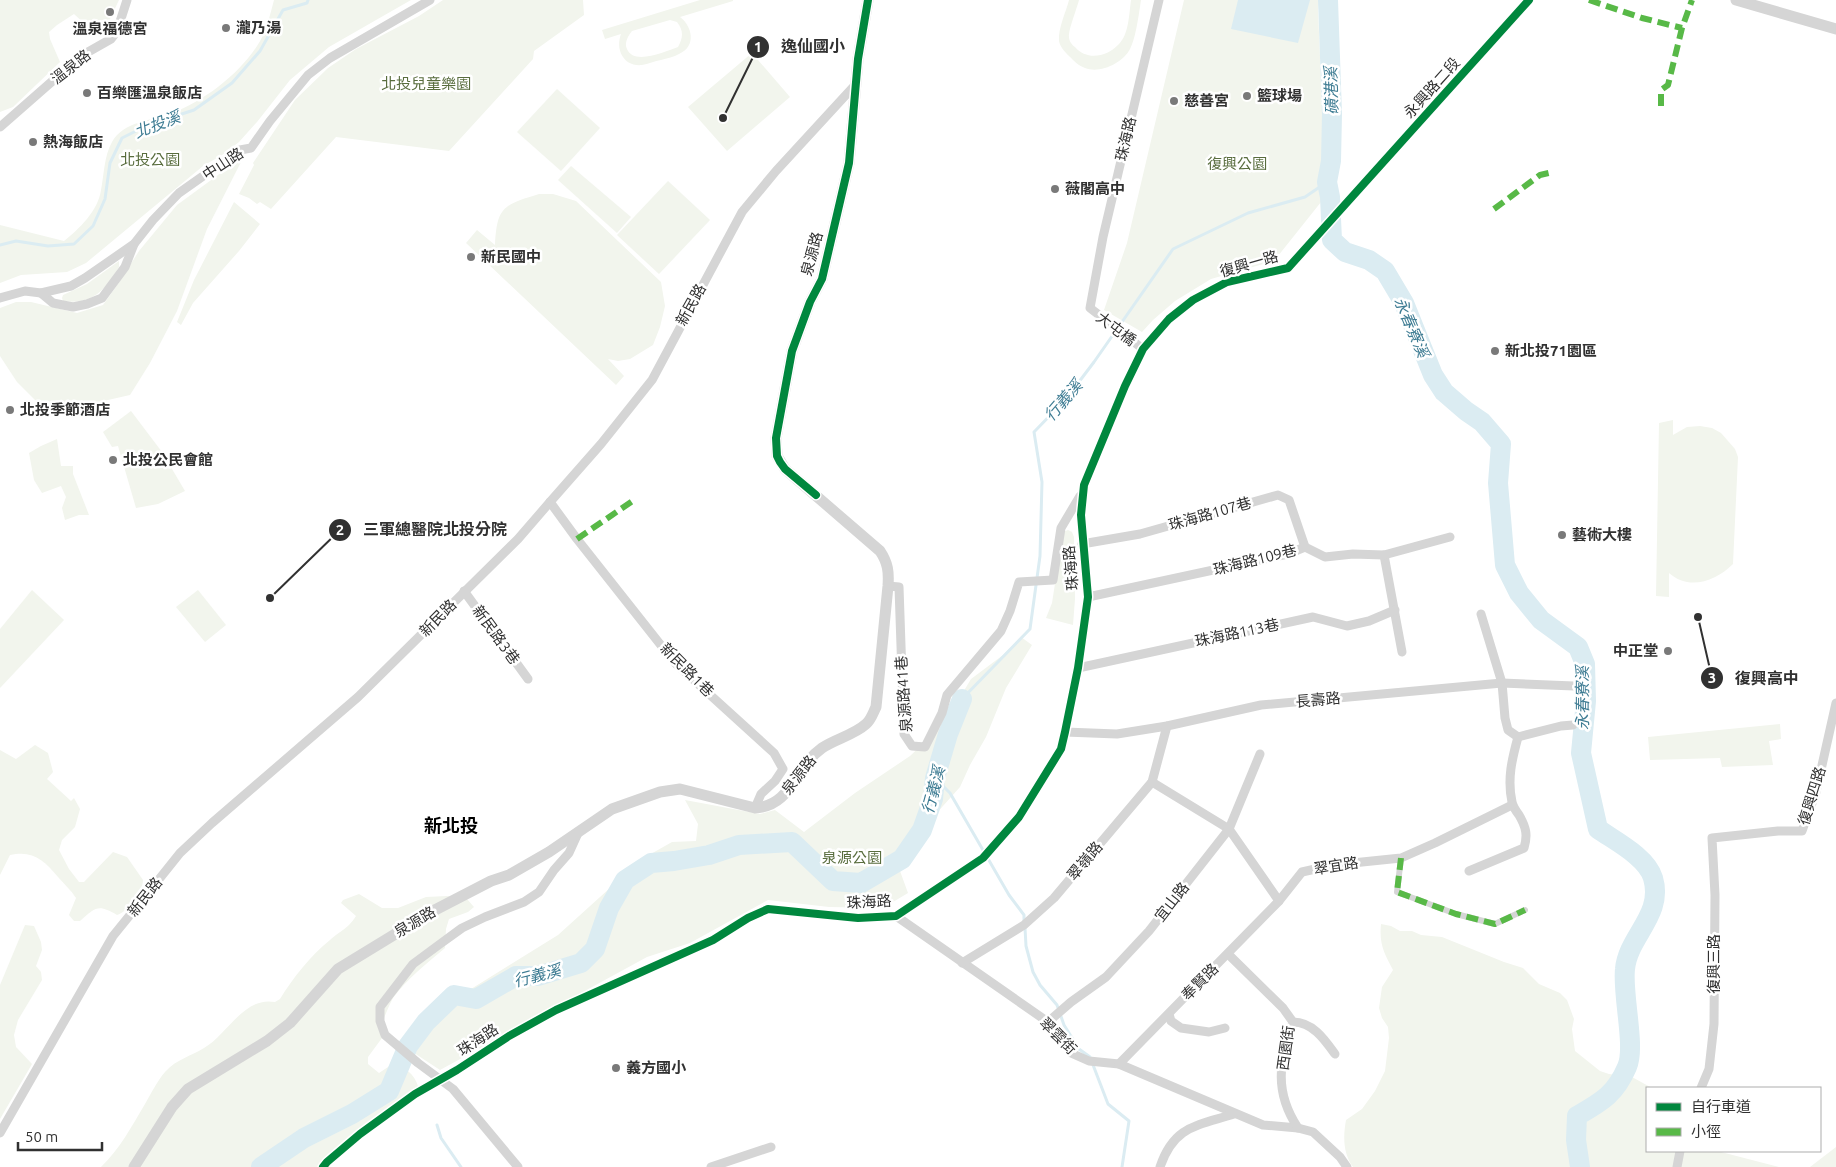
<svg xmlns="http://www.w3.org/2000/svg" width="1836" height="1167" viewBox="0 0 1836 1167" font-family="Ubuntu,'Noto Sans TC',sans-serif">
<rect width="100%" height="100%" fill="#fff"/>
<g fill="#f2f5ed" fill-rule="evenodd">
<polygon points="0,0 119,0 104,32 96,34 74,14 57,25 49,32 50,39 60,62 13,107 0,112"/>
<path d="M274,0H411L329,47L290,80L257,122L239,142L222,155L203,166L86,263L67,272L21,275L0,283V225L64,241C79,229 98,211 101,190C104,175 104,156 112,142C124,121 151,121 172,113C204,101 238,75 257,46C266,33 270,15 274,0Z"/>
<polygon points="443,0 583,0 584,15 534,51 533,59 449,151 336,137 271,209 260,202 257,204 249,198 239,194 254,165 253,163 295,100 328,68 356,49 419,16"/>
<path d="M700,0H733V1L680,17C692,26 697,46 679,54C674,57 667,58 661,60C655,61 648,64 642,65C624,67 615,50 621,34L605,39L602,30ZM670,20L677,22C684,31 683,38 678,47C666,51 634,66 627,49C624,43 628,36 632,31Z"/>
<path d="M1069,0H1079C1077,8 1068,31 1069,37C1069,41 1072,45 1075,47C1087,61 1107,57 1119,44C1129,34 1129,14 1131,0H1141C1139,13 1136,38 1130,49C1123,63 1100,74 1085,68C1079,66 1074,61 1069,56C1065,52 1060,47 1059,41C1058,28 1066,12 1069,0Z"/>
<polygon points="1184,0 1319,0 1318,10 1323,128 1329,192 1274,261 1211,279 1175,301 1153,320 1142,332 1104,310 1127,243"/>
<polygon points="752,53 790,97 727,151 688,107"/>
<polygon points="557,89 600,128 561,171 517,132"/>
<polygon points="244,156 207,229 177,311 150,363 130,395 86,405 65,414 50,415 17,382 0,356 0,308 16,302 31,302 77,313 103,305 118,284 139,251 177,205"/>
<polygon points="571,166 631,217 617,233 558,180"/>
<polygon points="668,181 710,220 659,274 617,235"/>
<path d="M539,194H553L576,201L661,282L665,306L660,327L653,345L630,359L618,361L608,359L624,376L616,385L466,243L477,230L495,245C497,207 503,205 539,194Z"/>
<polygon points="234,202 260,224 239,251 193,303 181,325 177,322 194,280"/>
<path d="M119,261V267C105,290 93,305 63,301L62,298L63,295L87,284Z"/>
<polygon points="131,411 162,452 185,491 158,504 136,508 118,446 112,447 103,432"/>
<path d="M1673,420V435L1687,427L1700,426L1712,428L1721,433L1735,449L1738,457L1733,564C1716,581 1689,591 1669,573V597L1656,596L1659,423Z"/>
<polygon points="57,439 61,466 73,466 73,474 89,515 79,515 65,520 62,508 66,497 61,486 42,493 34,480 29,453 41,446"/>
<polygon points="1068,530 1072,532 1074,537 1075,599 1073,625 1046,618 1052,603 1063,532"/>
<polygon points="32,590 64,620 0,688 0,629"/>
<polygon points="198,590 226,625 205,642 176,607"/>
<polygon points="1021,637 1032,645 1006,688 986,737 970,765 960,787 917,835 900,871 908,893 883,908 829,907 768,900 690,943 647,957 440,1070 402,1045 442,999 463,994 558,935 642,859 672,842 696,841 698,824 685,800 760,814 775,810 804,832 855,793 910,756 944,724 971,679 1003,655"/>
<polygon points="1780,724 1781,739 1769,741 1773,765 1722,767 1720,758 1650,760 1648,737"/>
<path d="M35,745L48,753L53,772L47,779L71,801L74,798L80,809L75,827L62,840L59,850L69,869L79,882H84L113,852L127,857L143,880C143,891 128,912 117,915C98,904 96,907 80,921H74L69,915L76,898C71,890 64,884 58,877C44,860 33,850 10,855L0,875V750L16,759Z"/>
<path d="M359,894L382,908H398L426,897L447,896L467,899L474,907L468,912L449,919L446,929L445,948C427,963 407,979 393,998C389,1005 384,1019 380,1027L382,1038L368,1057V1064L379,1073L394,1063C406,1068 414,1074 418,1086L416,1090L324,1160L317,1167H101C119,1150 132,1126 145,1104C151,1094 157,1081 165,1072C178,1058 190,1057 204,1048C227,1035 244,996 275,1002L280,999C293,978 310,956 330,940C341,930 347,930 356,916L341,903L343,900Z"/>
<path d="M1381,924L1391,926L1400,931H1412L1421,935L1442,937L1504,962L1523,968L1539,984L1560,993L1567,1000L1574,1019L1572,1029L1575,1051L1600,1071L1609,1074L1632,1077L1652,1088H1647V1151L1721,1152L1779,1167H1353C1343,1153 1343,1137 1346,1120L1362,1109L1375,1091L1385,1071L1389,1038L1388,1027L1382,1018L1379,1008L1382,987L1393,970C1384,953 1379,944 1381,924Z"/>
<polygon points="25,925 34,926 41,942 42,950 36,966 41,972 42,980 18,1020 14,1035 16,1047 32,1064 0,1119 0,985"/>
<polygon points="1836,1147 1836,1167 1810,1167"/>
</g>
<polygon fill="#dbecf2" points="1238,0 1310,0 1298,43 1231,29"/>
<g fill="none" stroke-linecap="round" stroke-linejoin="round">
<g stroke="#dbecf2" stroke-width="3">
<polyline points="0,245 16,241 48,246 74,244 93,226 105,199 110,163 122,138 148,125 194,110 232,83 260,51 283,10 307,3 308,0"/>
<polyline points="962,699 1030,629 1040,556 1042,482 1034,432 1066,399 1094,362 1173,249 1248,213 1305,197 1327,182"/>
<polyline points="935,778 950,793 1009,895 1024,915 1024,921"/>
<polyline points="1025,928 1026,946 1033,972 1040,985 1057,1005 1064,1025 1079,1049 1090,1057 1108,1104 1129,1121 1122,1167"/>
<polyline points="408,1046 412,1052"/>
<polyline points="437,1125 441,1138 461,1167"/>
</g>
<g stroke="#dbecf2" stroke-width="20">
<path d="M1328,0L1332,114L1331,161L1327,182L1330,197L1332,240L1345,252L1369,260L1385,271L1404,303L1433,375L1444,392L1466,411L1482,422L1501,444L1498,483L1505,565L1519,593L1541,620L1578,647L1585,664L1586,701L1581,753L1598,829C1615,841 1647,857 1653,878C1664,915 1628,936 1625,969C1622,995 1636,1047 1627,1067C1615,1095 1601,1102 1577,1116L1576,1140L1580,1167"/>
<polyline points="261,1167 304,1138 352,1114 389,1091 408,1046 426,1022 454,995 476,999 516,976 538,976 581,963 595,949 609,908 625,880 651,863 674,861 709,855 739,845 792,842 833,881 861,883 902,859 922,830 933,799 935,778 948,734 962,699"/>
</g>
<polyline stroke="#d5d5d5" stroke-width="6" points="1401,858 1397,892 1456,914 1495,924 1525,910"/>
<g stroke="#d5d5d5" stroke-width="9">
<polyline points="0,127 81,56 111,39 117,31 127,0"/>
<polyline points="41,293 53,303 73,307 87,304 102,298 125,267 134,244"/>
<polyline points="0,298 25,291 41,293 71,286 85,278 134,244 153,220 179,193 240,150 251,148 270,121 308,75 330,58 430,0"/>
<polyline points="1143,349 1090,308 1103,237 1159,0"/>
<polyline points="550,502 577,539 675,663 774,753 783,769 775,781 761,794 755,808"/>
<polyline points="1082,544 1140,534 1278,495 1289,500 1305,547"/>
<polyline points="1384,555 1402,652"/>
<polyline points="888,586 899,587 904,734 912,746 925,747 942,713 947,695 1001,631 1010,611 1019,582 1053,580 1061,528 1080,496"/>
<polyline points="464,591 528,679"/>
<polyline points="1088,597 1288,554 1305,547 1325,557 1353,554 1384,555 1450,537"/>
<polyline points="1481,614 1502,683 1505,718 1508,730 1518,737 1561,726 1573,725"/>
<polyline points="1078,668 1313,617 1347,626 1369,621 1395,610"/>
<polyline points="1065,732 1117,734 1167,726 1261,705 1502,683 1574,686"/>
<polyline points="1152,782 1229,829 1279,901"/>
<path d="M1469,871L1524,848C1528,835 1526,827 1519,815C1516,811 1513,807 1512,802C1507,779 1512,759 1518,737"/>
<polyline points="896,916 1048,1022 1061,1038 1071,1053 1089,1061 1119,1064 1263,1125 1298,1128 1313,1132 1340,1157 1347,1167"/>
<path d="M1228,954L1283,1008L1293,1022C1279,1062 1274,1092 1298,1128"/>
<polyline points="962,963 1024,925 1054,898 1152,782 1167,726"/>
<polyline points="1169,1014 1171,1021 1181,1028 1209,1032 1225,1028"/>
<polyline points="1048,1022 1071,1002 1106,977 1149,931 1229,829 1260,754"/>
<path d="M1293,1022C1313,1022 1325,1040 1335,1054"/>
<polyline points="1119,1064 1279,901 1302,872 1333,865 1401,858 1435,843 1512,805"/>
<polyline points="1701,1088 1709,1069 1714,1024 1715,895 1712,838 1778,831 1802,831 1816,792 1836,703"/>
<polyline points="0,1133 113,936 160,878 180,853 212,823 358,697 518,539 550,502 601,444 652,380 742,212 776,171 856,84"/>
<polyline points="323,1167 327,1162 360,1134 415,1094 457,1070 509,1036 556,1010 713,940 748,918 768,909 858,918 896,916 983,858 1019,817 1061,749 1065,732 1078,668 1088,597 1081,515 1084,485 1125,386 1143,349 1169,319 1193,300 1227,282 1288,268 1529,0"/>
<polyline points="518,1167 453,1089 418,1063 385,1035 380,1021 380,1007 413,964 440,944 462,928 485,917 524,902 539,892 554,870 569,853 579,831"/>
<polyline points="711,1167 771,1147"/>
<path d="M1160,1167C1174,1126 1196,1126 1234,1114"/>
<polyline points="1677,1167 1680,1151"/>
</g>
<g stroke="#d5d5d5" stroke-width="11">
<polyline points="1736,0 1836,29"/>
<path d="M134,1167L172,1107L188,1089L267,1041L290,1023L338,969L433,911L491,881L509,875L549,852L612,809L660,792L680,789L755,808C792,806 795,767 822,748C835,739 854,735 866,724C871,720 873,713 876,707L888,586C889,572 888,563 880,551L785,469L777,456L776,438L792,351L810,302L822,279L849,163L858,59L868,0"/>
</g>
<g stroke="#58b947" stroke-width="6" stroke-dasharray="12 6" stroke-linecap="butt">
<polyline points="1589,0 1642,18 1682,28"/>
<polyline points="1661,106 1661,90 1668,85 1682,28 1692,0"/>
<polyline points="1494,209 1540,175 1553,172"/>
<polyline points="577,539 634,500"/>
<polyline points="1401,858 1397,892 1456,914 1495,924 1525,910"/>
</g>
<defs>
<g id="cycleway">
<polyline points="816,495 785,469 780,462 777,456 776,438 792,351 810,302 822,279 849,163 858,59 868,0"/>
<polyline points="323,1167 327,1162 360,1134 415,1094 457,1070 509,1036 556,1010 713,940 748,918 768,909 858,918 896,916 983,858 1019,817 1061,749 1065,732 1078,668 1088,597 1081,515 1084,485 1125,386 1143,349 1169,319 1193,300 1227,282 1288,268 1529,0"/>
</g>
</defs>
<use href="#cycleway" stroke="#fff" stroke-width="11"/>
<use href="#cycleway" stroke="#00873e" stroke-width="8"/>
</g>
<g fill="#797979" stroke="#fff" stroke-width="2">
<circle cx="110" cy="12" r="5"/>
<circle cx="226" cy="28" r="5"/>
<circle cx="87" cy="93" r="5"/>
<circle cx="1247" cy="96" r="5"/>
<circle cx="1174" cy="101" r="5"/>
<circle cx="33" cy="142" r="5"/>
<circle cx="1055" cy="189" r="5"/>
<circle cx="471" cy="257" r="5"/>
<circle cx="1495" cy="351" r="5"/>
<circle cx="10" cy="410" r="5"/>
<circle cx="113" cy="460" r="5"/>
<circle cx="1562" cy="535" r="5"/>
<circle cx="1668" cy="651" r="5"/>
<circle cx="616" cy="1068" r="5"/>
</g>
<g text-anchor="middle" stroke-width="5" stroke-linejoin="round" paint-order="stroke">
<g font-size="15" font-weight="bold" fill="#313131" stroke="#fff" text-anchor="start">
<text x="236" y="33">瀧乃湯</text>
<text x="110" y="34" text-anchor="middle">溫泉福德宮</text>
<text x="97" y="98">百樂匯溫泉飯店</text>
<text x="1257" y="101">籃球場</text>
<text x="1184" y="106">慈善宮</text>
<text x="43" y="147">熱海飯店</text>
<text x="1065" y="194">薇閣高中</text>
<text x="481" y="262">新民國中</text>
<text x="1505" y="356">新北投71園區</text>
<text x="20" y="415">北投季節酒店</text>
<text x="123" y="465">北投公民會館</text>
<text x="1572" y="540">藝術大樓</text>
<text x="1658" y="656" text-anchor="end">中正堂</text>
<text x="626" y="1073">義方國小</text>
</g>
<g font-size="15" fill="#313131" stroke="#fff">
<text transform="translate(71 67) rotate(-38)" y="5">溫泉路</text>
<text transform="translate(1432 88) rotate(-48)" y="5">永興路二段</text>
<text transform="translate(1126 139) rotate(-77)" y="5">珠海路</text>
<text transform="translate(223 164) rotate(-33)" y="5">中山路</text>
<text transform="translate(812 254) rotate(-75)" y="5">泉源路</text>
<text transform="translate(1249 264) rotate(-16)" y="5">復興一路</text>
<text transform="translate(691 305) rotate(-61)" y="5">新民路</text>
<text transform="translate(1116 329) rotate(37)" y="5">大屯橋</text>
<text transform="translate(1210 514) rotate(-16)" y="5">珠海路107巷</text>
<text transform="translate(1255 560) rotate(-14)" y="5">珠海路109巷</text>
<text transform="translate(1071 568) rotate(-95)" y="5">珠海路</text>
<text transform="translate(438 618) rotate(-45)" y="5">新民路</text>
<text transform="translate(1237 633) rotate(-12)" y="5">珠海路113巷</text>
<text transform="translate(496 635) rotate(54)" y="5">新民路3巷</text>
<text transform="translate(687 670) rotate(45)" y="5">新民路1巷</text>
<text transform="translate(904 694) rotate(-94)" y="5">泉源路41巷</text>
<text transform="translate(1318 700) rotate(-5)" y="5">長壽路</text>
<text transform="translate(799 775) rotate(-52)" y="5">泉源路</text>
<text transform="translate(1812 796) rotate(-73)" y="5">復興四路</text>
<text transform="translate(1085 861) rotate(-50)" y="5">翠嶺路</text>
<text transform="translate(1336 866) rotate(-9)" y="5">翠宜路</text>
<text transform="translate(145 897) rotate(-51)" y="5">新民路</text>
<text transform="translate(869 902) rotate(-3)" y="5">珠海路</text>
<text transform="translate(1172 902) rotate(-52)" y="5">宜山路</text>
<text transform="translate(415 922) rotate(-31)" y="5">泉源路</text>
<text transform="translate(1714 964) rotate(-90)" y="5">復興三路</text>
<text transform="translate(1200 982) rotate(-45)" y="5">奉賢路</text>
<text transform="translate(1058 1036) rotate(45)" y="5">翠雲街</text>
<text transform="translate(478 1040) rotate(-33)" y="5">珠海路</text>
<text transform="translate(1286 1048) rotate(-82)" y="5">西園街</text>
</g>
<g font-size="15" fill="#596d3e" stroke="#fff">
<text x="426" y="89">北投兒童樂園</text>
<text x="150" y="165">北投公園</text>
<text x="1237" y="169">復興公園</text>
<text x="852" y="863">泉源公園</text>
</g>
<g font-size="16" font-style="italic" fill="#3e7c93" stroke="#fff">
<text transform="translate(1331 91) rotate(-92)" y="6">磺港溪</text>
<text transform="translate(157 124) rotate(-21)" y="6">北投溪</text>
<text transform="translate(1412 327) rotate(67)" y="6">永春寮溪</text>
<text transform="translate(1063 400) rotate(-49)" y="6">行義溪</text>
<text transform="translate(1582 698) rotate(-90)" y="6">永春寮溪</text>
<text transform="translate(933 790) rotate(-75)" y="6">行義溪</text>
<text transform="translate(537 975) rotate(-14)" y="6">行義溪</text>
</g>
<g font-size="18" font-weight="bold" fill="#000" stroke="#fff">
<text x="451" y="832">新北投</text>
</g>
</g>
<path fill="none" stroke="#313131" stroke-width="2" d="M723 118L758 47M270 598L340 530M1698 617L1712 678"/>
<g fill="#313131" stroke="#fff" stroke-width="2">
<circle cx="723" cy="118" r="5"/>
<circle cx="270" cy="598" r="5"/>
<circle cx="1698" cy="617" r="5"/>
<circle cx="758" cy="47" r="12"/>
<circle cx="340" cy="530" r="12"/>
<circle cx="1712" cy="678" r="12"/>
</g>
<g font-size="15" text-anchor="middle" font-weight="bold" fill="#fff">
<text x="758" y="52">1</text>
<text x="340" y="535">2</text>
<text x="1712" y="683">3</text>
</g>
<g font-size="16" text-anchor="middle" font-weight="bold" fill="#313131" stroke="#fff" stroke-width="5" stroke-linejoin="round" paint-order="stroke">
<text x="813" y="52">逸仙國小</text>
<text x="435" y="535">三軍總醫院北投分院</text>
<text x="1767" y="684">復興高中</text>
</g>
<rect x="1646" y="1087" width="175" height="65" fill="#ffffff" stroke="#adadad"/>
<rect x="1656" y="1103" width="25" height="8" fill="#00873e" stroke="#adadad"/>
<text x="1691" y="1112" font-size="15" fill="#313131">自行車道</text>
<rect x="1656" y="1128" width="25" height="8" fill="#58b947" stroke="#adadad"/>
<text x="1691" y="1137" font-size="15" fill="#313131">小徑</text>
<path d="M18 1142v8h84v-8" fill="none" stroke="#313131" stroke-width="2.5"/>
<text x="25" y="1142" font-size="15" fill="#313131" stroke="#ffffff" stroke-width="4" paint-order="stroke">50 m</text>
</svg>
